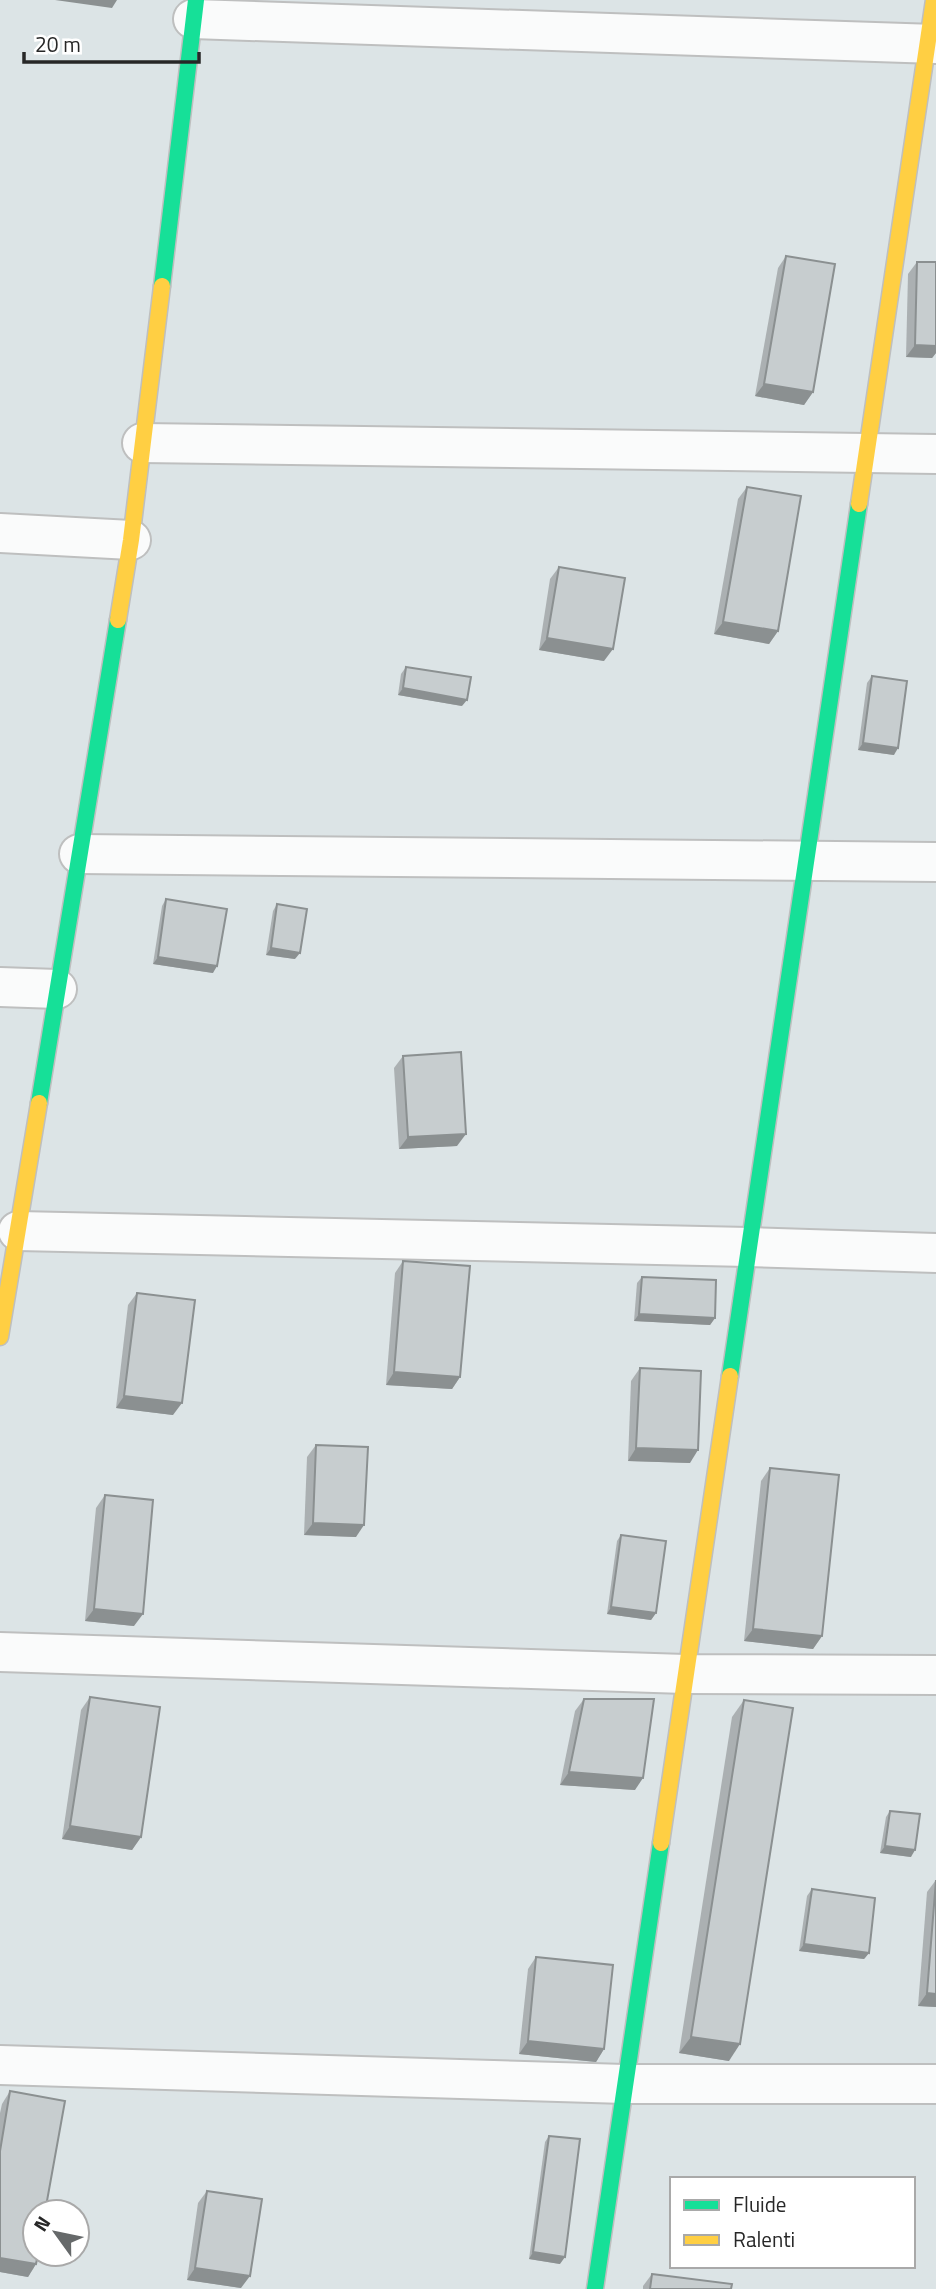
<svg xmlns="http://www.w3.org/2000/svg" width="936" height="2289" viewBox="0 0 936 2289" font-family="'Titillium Web',sans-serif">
<rect width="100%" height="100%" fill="#dce4e6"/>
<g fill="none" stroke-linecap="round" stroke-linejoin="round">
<defs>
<g id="street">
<polyline points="193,19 936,44"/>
<polyline points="142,443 936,454"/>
<polyline points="0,533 131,540"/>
<polyline points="79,854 936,862"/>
<polyline points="0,987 57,989"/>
<polyline points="18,1231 748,1247 936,1253"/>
<polyline points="0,1652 685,1674 936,1675"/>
<polyline points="0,2065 625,2084 936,2084"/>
</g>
<g id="fast">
<polyline points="162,286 196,0"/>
<polyline points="39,1103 118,620"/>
<polyline points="730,1376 859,504"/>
<polyline points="595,2289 661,1843"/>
</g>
<g id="slow">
<polyline points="859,504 934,0"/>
<polyline points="118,620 131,540 162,286"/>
<polyline points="0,1337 39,1103"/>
<polyline points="661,1843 730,1376"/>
</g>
</defs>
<use href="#street" stroke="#bebfbf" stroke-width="42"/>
<use href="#fast" stroke="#bebfbf" stroke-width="19"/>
<use href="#slow" stroke="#bebfbf" stroke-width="19"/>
<use href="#street" stroke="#fafbfb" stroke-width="38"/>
<use href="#fast" stroke="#16e098" stroke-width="16"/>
<use href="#slow" stroke="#ffcf43" stroke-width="16"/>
</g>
<g fill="#abb0b2">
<polygon points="786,256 813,392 804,405 755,396 778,268"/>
<polygon points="917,262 936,262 936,353 932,358 906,357 908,274"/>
<polygon points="747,487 778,631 769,644 714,634 738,499"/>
<polygon points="559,567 604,661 539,650 550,579"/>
<polygon points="406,667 462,706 398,695 401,674"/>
<polygon points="872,676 894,755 858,750 867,683"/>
<polygon points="166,899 213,973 153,964 162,906"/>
<polygon points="277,904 295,959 266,955 273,911"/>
<polygon points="403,1056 457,1146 399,1149 394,1068"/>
<polygon points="403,1261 460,1377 452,1389 386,1385 395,1273"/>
<polygon points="642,1277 715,1318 710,1325 634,1321 637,1283"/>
<polygon points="137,1293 173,1415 116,1408 128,1305"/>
<polygon points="640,1368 690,1463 628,1461 631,1381"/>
<polygon points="316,1445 356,1537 304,1535 307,1457"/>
<polygon points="770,1468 822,1636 813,1649 744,1641 761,1481"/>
<polygon points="105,1495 134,1626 85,1621 96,1508"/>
<polygon points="621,1535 656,1613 651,1620 607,1614 617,1541"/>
<polygon points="90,1697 141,1837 132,1850 62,1839 81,1710"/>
<polygon points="584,1699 635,1790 560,1785 575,1711"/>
<polygon points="744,1700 729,2061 679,2053 732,1717"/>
<polygon points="890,1811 911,1857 880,1853 886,1817"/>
<polygon points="936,1880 936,2007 918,2006 927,1892"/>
<polygon points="812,1889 869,1953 864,1959 799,1951 807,1896"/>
<polygon points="536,1957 604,2049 596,2062 519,2054 528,1969"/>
<polygon points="10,2091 36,2264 28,2277 0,2272 0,2113 2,2104"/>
<polygon points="549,2136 560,2264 529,2259 545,2142"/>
<polygon points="207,2191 241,2288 187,2280 198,2203"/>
<polygon points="652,2274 731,2289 643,2289 643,2286"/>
</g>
<g fill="#8b9091">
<polygon points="55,0 117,0 112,8"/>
<polygon points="915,345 936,346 936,353 932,358 906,357"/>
<polygon points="764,384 813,392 804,405 755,396"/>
<polygon points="723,622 778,631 769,644 714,634"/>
<polygon points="547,638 613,649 604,661 539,650"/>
<polygon points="403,688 467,700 462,706 398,695"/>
<polygon points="863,743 898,748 894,755 858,750"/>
<polygon points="271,948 300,953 295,959 266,955"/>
<polygon points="158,957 217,966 213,973 153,964"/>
<polygon points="466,1134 457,1146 399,1149 408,1137"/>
<polygon points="639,1314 715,1318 710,1325 634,1321"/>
<polygon points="394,1372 460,1377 452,1389 386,1385"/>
<polygon points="124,1396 182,1403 173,1415 116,1408"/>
<polygon points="636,1448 698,1450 690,1463 628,1461"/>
<polygon points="313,1523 364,1525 356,1537 304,1535"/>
<polygon points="611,1607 656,1613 651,1620 607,1614"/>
<polygon points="94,1609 143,1614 134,1626 85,1621"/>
<polygon points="753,1629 822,1636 813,1649 744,1641"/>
<polygon points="569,1772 643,1778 635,1790 560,1785"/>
<polygon points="70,1826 141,1837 132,1850 62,1839"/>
<polygon points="885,1846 915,1850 911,1857 880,1853"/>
<polygon points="804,1944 869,1953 864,1959 799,1951"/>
<polygon points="927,1993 936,1994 936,2007 918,2006"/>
<polygon points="691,2037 740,2044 729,2061 679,2053"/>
<polygon points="528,2041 604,2049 596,2062 519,2054"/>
<polygon points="533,2252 565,2257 560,2264 529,2259"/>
<polygon points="0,2258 36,2264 28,2277 0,2272"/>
<polygon points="195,2268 250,2276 241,2288 187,2280"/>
</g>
<g fill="#c7cdcf" stroke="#8b9091" stroke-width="2">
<polygon points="786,256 835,264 813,392 764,384"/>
<polygon points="917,262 936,262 936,346 915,345"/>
<polygon points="747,487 801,496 778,631 723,622"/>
<polygon points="559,567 625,578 613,649 547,638"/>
<polygon points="406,667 471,677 467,700 403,688"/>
<polygon points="872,676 907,681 898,748 863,743"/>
<polygon points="166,899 227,909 217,966 158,957"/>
<polygon points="277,904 307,909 300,953 271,948"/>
<polygon points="461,1052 466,1134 408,1137 403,1056"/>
<polygon points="403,1261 470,1266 460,1377 394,1372"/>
<polygon points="642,1277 716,1280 715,1318 639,1314"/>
<polygon points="137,1293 195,1300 182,1403 124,1396"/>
<polygon points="640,1368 701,1371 698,1450 636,1448"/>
<polygon points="316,1445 368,1447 364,1525 313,1523"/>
<polygon points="770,1468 839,1475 822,1636 753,1629"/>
<polygon points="105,1495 153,1500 143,1614 94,1609"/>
<polygon points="621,1535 666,1541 656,1613 611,1607"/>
<polygon points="90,1697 160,1707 141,1837 70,1826"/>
<polygon points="584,1699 654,1699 643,1778 569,1772"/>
<polygon points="744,1700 793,1708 740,2044 691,2037"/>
<polygon points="890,1811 920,1814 915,1850 885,1846"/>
<polygon points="936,1880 936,1994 927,1993"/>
<polygon points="812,1889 875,1898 869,1953 804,1944"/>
<polygon points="536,1957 613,1965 604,2049 528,2041"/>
<polygon points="10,2091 65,2101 45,2212 35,2212 35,2254 38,2254 36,2264 0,2258 0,2151"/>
<polygon points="549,2136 580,2139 565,2257 533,2252"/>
<polygon points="207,2191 262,2199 250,2276 195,2268"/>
<polygon points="652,2274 732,2284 731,2289 650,2289"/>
</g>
<rect x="670" y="2177" width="245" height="91" fill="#ffffff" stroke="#a9a9a9" stroke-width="2"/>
<rect x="684" y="2200" width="35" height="10" fill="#16e098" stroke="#a9a9a9" stroke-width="2"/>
<text x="733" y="2212" font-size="21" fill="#272727">Fluide</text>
<rect x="684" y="2235" width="35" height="10" fill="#ffcf43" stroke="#a9a9a9" stroke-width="2"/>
<text x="733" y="2247" font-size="21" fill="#272727">Ralenti</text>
<g transform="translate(56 2233) rotate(303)"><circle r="33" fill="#ffffff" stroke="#a9a9a9" stroke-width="2"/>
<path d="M0-5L12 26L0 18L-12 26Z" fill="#66696a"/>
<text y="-10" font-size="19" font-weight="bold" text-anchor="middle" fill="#272727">N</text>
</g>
<path d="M24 52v10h175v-10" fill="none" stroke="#272727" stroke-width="3.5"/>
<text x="35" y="52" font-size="21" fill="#272727" stroke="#ffffff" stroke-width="5" paint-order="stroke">20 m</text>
</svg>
